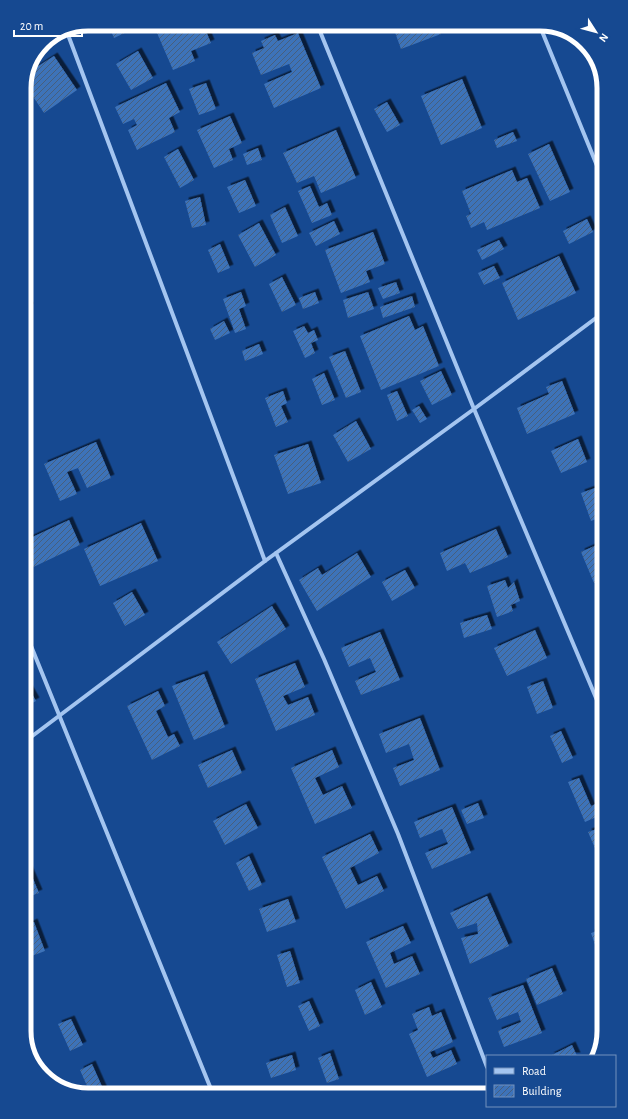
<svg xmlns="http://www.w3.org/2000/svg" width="628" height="1119" viewBox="0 0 628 1119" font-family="'Alegreya Sans',sans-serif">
<defs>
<pattern id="building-hatch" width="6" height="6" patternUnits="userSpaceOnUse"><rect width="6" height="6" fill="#3e73b9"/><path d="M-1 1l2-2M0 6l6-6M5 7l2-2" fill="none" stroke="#465e7d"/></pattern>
<filter id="shadow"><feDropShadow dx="3.5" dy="-3.5" stdDeviation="0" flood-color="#0009"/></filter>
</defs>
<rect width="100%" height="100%" fill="#164991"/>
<g fill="url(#building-hatch)" filter="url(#shadow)">
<polygon points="108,24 129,24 131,30 114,38"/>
<polygon points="178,24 203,24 211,43 191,51 195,61 173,70 157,33"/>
<polygon points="392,24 437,24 441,34 401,49"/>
<polygon points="298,33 321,88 274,108 264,84 292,72 289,64 261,75 252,53 264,48 261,41 275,35 278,41"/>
<polygon points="43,42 47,47 38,53"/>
<polygon points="138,51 153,78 131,90 116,64"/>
<polygon points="54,56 77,90 44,113 24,83 29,72"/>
<polygon points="462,79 482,128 441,145 421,96"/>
<polygon points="166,83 180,112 169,118 175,132 137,150 128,130 137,125 134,119 123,124 115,107"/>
<polygon points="206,83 216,109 199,115 189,89"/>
<polygon points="387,102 400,125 387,132 374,109"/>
<polygon points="230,116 242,143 229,149 233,160 214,168 197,130"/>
<polygon points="336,130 356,178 321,193 314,176 297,183 283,153"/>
<polygon points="513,132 517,141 497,148 494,140"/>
<polygon points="549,144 570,192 550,201 528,154"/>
<polygon points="258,148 262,160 247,165 243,154"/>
<polygon points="178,149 194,180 180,188 164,157"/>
<polygon points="512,170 517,182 527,178 540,208 487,230 484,222 471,228 466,216 471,214 462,191"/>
<polygon points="245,180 256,206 239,213 227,187"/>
<polygon points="310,186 319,207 327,203 332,215 312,223 298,191"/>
<polygon points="200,197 206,225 192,228 185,201"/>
<polygon points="285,207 298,236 282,243 270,215"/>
<polygon points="587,219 593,232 569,244 563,231"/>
<polygon points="334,221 340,234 316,246 309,233"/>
<polygon points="259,223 276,255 255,267 238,235"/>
<polygon points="373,232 385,264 366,271 370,282 341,293 325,250"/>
<polygon points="499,240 504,249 482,260 477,250"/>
<polygon points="220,244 230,268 218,273 208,250"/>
<polygon points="559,256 576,293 518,320 502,283"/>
<polygon points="494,266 500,278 484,285 478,273"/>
<polygon points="282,277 296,305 282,312 269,284"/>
<polygon points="396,282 400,293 383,299 378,288"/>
<polygon points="241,292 246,306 239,309 246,329 235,333 223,299"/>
<polygon points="315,292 319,303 303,309 299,298"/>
<polygon points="368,292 374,309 348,318 343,300"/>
<polygon points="25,296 30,307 25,310"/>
<polygon points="412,296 415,307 383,318 380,307"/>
<polygon points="409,316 415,330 423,326 439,366 381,390 360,336"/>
<polygon points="224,321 230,333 215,340 210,329"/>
<polygon points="304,326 308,333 314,330 318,340 311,343 315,353 305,358 293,331"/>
<polygon points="259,344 263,354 245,361 242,351"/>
<polygon points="345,351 361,392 346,398 329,357"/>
<polygon points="441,371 452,395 432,405 420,381"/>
<polygon points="324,373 335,400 322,405 312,379"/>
<polygon points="562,381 575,414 527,434 517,408 549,394 546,387"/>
<polygon points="283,391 287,403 281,406 288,422 276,427 265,398"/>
<polygon points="397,391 408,416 397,421 387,395"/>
<polygon points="419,406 427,419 420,423 412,410"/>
<polygon points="356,421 371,449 348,462 333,435"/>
<polygon points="578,439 587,462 561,473 551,451"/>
<polygon points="96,442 111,478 87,488 78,468 67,472 77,494 60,501 44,464"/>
<polygon points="308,444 321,483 288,494 274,455"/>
<polygon points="595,488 601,504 601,517 591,521 581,493"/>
<polygon points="69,520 80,545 27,570 26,540"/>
<polygon points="141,523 158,561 100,586 84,549"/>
<polygon points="496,529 508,557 470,573 465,563 447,571 440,553"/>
<polygon points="601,543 602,580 594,583 581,552"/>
<polygon points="357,553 371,577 317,611 299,580 318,568 322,575"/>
<polygon points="405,570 415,588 392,601 382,582"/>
<polygon points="505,580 508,588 514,582 520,601 511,605 513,611 497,617 487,586"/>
<polygon points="132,592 145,615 125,626 113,603"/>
<polygon points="272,606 286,629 231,664 217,642"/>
<polygon points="487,615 492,629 464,638 460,623"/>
<polygon points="535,630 547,658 507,676 494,648"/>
<polygon points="380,632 400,680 361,695 355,681 376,672 370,658 349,667 341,648"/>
<polygon points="295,663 305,687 283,696 288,705 308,697 315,715 276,731 255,679"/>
<polygon points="204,674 225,727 194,740 172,686"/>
<polygon points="543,681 553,708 537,714 527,687"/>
<polygon points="27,685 36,701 27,706"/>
<polygon points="158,691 165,706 156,711 168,737 174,734 180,746 152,760 127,706"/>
<polygon points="420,718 440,770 400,786 393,768 414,760 409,744 386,753 379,734"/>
<polygon points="561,731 573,758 562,763 550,736"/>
<polygon points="232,750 242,773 208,788 198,765"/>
<polygon points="332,750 339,767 315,778 323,795 342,786 352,808 315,824 291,768"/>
<polygon points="579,778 591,806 600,802 603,810 603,814 585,822 568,782"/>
<polygon points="478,803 484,818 467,824 461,810"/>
<polygon points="246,804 258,828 225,845 213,821"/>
<polygon points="452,807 471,853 432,869 425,853 448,844 442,829 420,838 414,822"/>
<polygon points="600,828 603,836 603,861 601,862 588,832"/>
<polygon points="370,834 379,853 350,868 358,885 377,876 384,891 346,909 322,857"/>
<polygon points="249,856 262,885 249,891 236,863"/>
<polygon points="28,867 39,893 28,897"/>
<polygon points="487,896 509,946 470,964 461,938 478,934 477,923 458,929 450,913"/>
<polygon points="288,899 296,922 267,932 259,909"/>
<polygon points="34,922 45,951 29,957 28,925"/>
<polygon points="403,926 411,943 390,953 394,964 412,956 420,974 386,988 366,942"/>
<polygon points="603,929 604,968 603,968 591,933"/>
<polygon points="290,951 300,983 287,987 277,955"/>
<polygon points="552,968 563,994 537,1005 526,979"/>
<polygon points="371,982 382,1007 365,1015 355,990"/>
<polygon points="523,985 542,1033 504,1047 498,1031 521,1022 518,1012 497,1020 488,998"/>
<polygon points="309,1001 320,1026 309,1031 298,1006"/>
<polygon points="429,1007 432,1016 441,1012 453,1042 430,1052 433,1058 451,1050 457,1064 427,1077 409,1034 418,1030 412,1014"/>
<polygon points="71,1019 83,1045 70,1051 58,1024"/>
<polygon points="572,1045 577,1056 550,1056"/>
<polygon points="330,1053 339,1079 327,1083 318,1058"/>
<polygon points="292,1055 296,1070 271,1078 266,1063"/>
<polygon points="92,1064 104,1091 96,1095 91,1095 80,1070"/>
</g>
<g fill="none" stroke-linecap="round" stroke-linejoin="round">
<g stroke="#a4c5f0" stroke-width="4">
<polyline points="317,24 474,409 602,712"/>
<polyline points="539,24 600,173"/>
<polyline points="67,32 265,561"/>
<polyline points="276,553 324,659 398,834 487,1067"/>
<polyline points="27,636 213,1094"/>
<polyline points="27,740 265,561 474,409 600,315"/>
</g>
</g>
<path d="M0 0H628V1119H0ZM88 31H540A57 57 0 0 1 597 88V1031A57 57 0 0 1 540 1088H88A57 57 0 0 1 31 1031V88A57 57 0 0 1 88 31Z" fill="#164991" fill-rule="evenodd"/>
<path fill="none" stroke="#fff" stroke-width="5" d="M88 31H540A57 57 0 0 1 597 88V1031A57 57 0 0 1 540 1088H88A57 57 0 0 1 31 1031V88A57 57 0 0 1 88 31Z"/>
<rect x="486" y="1055" width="130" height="52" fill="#164991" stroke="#7392bd"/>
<rect x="494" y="1068" width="20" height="6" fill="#a4c5f0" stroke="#7392bd"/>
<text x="522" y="1075" font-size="12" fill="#ffffff">Road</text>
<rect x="494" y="1085" width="20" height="12" fill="url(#building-hatch)" stroke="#7392bd"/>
<text x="522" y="1095" font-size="12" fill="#ffffff">Building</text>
<g transform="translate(596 32) rotate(126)" stroke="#164991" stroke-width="3" paint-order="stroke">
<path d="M0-3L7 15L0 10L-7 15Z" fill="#ffffff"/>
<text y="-6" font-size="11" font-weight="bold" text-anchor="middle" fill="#ffffff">N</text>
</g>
<path d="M14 30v6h68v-6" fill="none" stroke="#ffffff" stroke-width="2"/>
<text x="20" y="30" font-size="12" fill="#ffffff" stroke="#164991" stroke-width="3" paint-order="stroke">20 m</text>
</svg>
